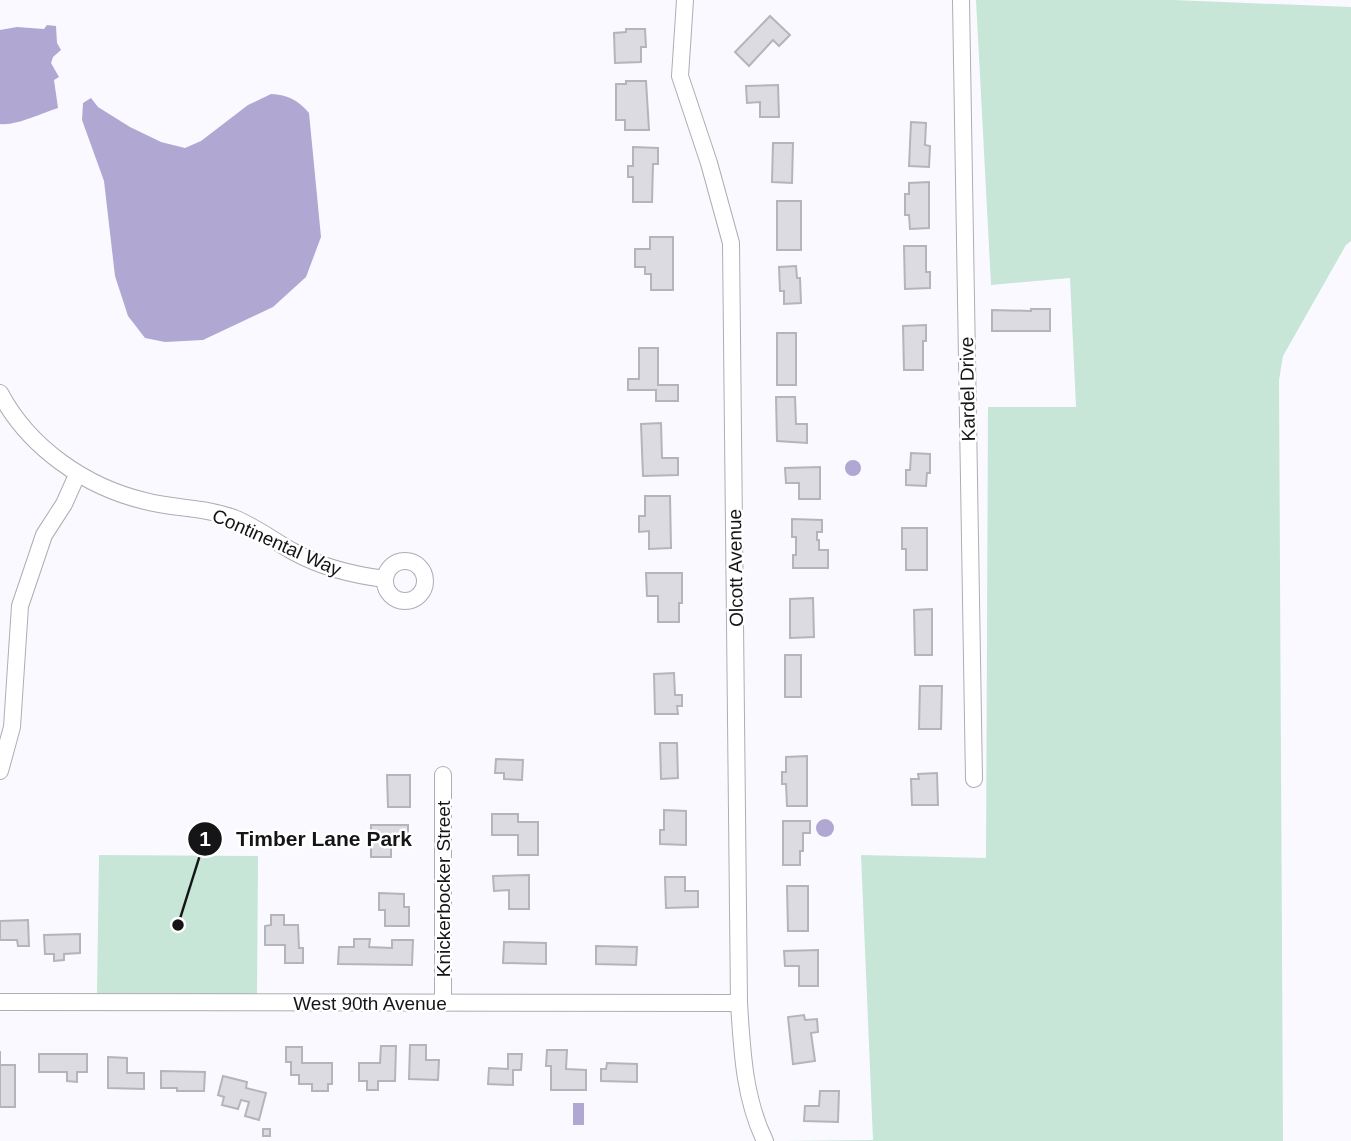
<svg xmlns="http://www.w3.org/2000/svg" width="1351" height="1141" viewBox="0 0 1351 1141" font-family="Helvetica,sans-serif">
<rect width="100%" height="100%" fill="#faf9ff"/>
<g fill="#c7e6d7">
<polygon points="976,0 1173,0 1351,7 1351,241 1346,245 1283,356 1279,380 1283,1141 783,1141 873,1140 861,855 986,858 988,407 1076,407 1070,278 991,285"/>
<polygon points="99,855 258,856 257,995 97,993"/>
</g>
<g fill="#b0a7d2">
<path d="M47,25L56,26L57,43L61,50L53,57L51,63L59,77L54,80L58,108C42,113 16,126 0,124V30L17,27L44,29Z"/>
<path d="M271,94C288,95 298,100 309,113L321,237L306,277L273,307L203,340L165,342L145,338L128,316L115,276L104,181L82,120L83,103L91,98L98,107L130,127L161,142L185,148L201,141L248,105Z"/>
<circle cx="853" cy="468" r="8"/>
<circle cx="825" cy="828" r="9"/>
<rect x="573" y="1103" width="11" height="22"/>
</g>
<g fill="#dcdbe1" stroke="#b5b4bb" stroke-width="2">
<polygon points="770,16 790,35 779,46 773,40 749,66 735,52"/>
<polygon points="626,29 645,29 646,47 641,47 641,62 615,63 614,33 626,32"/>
<polygon points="626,81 646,81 649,130 625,130 625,120 616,120 616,84 626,84"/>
<polygon points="778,85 779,117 760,117 760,102 747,103 746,86"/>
<polygon points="911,122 926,123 925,145 930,146 929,167 909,166"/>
<polygon points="773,143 793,143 792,183 772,182"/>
<polygon points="633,147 658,148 658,164 653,164 652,202 633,202 633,177 628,177 628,166 633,166"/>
<polygon points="929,182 929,228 910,229 909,215 905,215 905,194 909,194 909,183"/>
<rect x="777" y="201" width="24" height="49"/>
<polygon points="650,237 673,237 673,290 651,290 651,274 645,274 645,267 635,267 635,249 650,249"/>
<polygon points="904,246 926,246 926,272 930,272 930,288 905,289"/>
<polygon points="796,266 797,278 800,278 801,303 784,304 784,291 780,291 779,267"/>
<polygon points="1031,309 1050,309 1050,331 992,331 992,310 1031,311"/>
<polygon points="926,325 926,341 923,341 923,370 904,370 903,326"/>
<rect x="777" y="333" width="19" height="52"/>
<polygon points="639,348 658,348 658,385 678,385 678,401 656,401 656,390 628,390 628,379 639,379"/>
<polygon points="776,397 795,397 796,424 807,424 807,443 777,441"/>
<polygon points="661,423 662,458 678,458 678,475 643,476 641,424"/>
<polygon points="911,453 930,454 930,473 927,473 926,486 906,485 906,470 910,470"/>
<polygon points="820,467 820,499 799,499 799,483 786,483 785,468"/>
<polygon points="645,496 670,496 671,548 649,549 649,531 639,532 639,516 645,516"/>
<polygon points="792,519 822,520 822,532 817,532 817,540 819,540 819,550 828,550 828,568 793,568 793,555 796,555 796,537 792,537"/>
<polygon points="902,528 927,528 927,570 906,570 906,549 902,549"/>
<polygon points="646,573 682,573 682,603 679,603 679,622 658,622 658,596 647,596"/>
<polygon points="813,598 814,637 790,638 790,599"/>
<polygon points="932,609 932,655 915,655 914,610"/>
<rect x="785" y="655" width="16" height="42"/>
<polygon points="674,673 675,695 682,695 682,706 677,706 678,714 655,714 654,674"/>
<polygon points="920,686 942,686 941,729 919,729"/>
<polygon points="660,743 677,743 678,778 661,779"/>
<polygon points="807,756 807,806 787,806 786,784 782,784 782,772 786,772 786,757"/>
<polygon points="496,759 523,760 522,780 504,779 504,773 495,773"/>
<polygon points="937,773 938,805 912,805 911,779 919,779 918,774"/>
<polygon points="387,775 410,775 410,807 388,807"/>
<polygon points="664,810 686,811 686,845 660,844 660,830 664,830"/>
<polygon points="492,814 518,814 518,822 538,822 538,855 518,855 518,835 492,835"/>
<polygon points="783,821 810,821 810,833 803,833 803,851 800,851 800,865 783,865"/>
<polygon points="371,825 408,825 408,841 391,840 391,857 371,857"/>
<polygon points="529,875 529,909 509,909 509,890 494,891 493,876"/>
<polygon points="665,877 685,877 685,891 698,891 698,907 666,908"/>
<polygon points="787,886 808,886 808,931 788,931"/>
<polygon points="379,893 404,894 404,907 409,907 409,926 385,926 385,910 379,910"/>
<polygon points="271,915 284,915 284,925 298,925 299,948 303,948 303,963 285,963 285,945 265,945 265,926 271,925"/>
<polygon points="28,920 29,946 18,946 17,940 0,940 0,921"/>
<polygon points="80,934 80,953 64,954 64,960 54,961 54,954 45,954 44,935"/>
<polygon points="354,939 370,939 369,947 392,948 392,940 413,940 412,965 338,964 339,947 354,947"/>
<polygon points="504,942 546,943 546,964 503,963"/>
<polygon points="596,946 637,947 636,965 596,964"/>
<polygon points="818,950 818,986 799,986 799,966 785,966 784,951"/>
<polygon points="804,1015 805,1020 817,1019 818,1032 811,1033 815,1061 793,1064 788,1017"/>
<polygon points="410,1045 426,1045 426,1060 439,1060 438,1080 409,1079"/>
<polygon points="381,1046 396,1046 395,1081 378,1081 378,1090 367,1090 367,1081 359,1081 359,1063 380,1063"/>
<polygon points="286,1047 302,1047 302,1063 332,1063 332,1084 328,1084 328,1091 312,1091 312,1084 299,1084 299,1075 291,1075 291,1062 286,1062"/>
<polygon points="547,1050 567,1050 566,1069 586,1070 586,1090 551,1090 551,1066 546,1066"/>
<polygon points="0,1051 0,1065 15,1065 15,1107 0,1107"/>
<polygon points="39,1054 87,1054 87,1072 77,1072 77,1082 67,1081 67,1072 39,1072"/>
<polygon points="508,1054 522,1054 521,1070 513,1070 513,1085 488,1084 489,1068 508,1069"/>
<polygon points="108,1057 127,1058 127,1073 144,1073 144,1089 108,1088"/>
<polygon points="607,1063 637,1064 637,1082 601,1081 601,1069 606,1069"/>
<polygon points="161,1071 205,1072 204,1091 177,1091 177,1088 161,1088"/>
<polygon points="223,1076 247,1082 246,1088 266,1093 259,1120 245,1116 249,1102 241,1100 238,1109 222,1105 224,1097 218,1095"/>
<polygon points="820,1091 839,1091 838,1122 804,1121 805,1106 819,1106"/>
<rect x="263" y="1129" width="7" height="7"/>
</g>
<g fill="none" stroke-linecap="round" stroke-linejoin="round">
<defs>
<g id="street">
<path d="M685,0L680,76L709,163L731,243L739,1003C742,1050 744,1098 765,1141"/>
<polyline points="961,0 974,779"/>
<path d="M0,393C29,448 86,487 145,501C175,509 205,507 234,518C256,527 274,541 294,552C323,568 353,575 385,579"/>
<circle cx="405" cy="581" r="20"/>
<polyline points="0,771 12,727 20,606 44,535 64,504 77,475"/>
<polyline points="443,775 443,1003"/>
<polyline points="0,1002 739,1003"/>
</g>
</defs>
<use href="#street" stroke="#aeadb3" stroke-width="18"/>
<use href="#street" stroke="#fff" stroke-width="16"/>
</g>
<g text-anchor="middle" stroke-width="5" stroke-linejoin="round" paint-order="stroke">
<g font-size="19" fill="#151517" stroke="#fff">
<text transform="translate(967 389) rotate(-91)" y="7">Kardel Drive</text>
<text transform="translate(277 542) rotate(24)" y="7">Continental Way</text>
<text transform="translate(735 568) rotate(-91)" y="7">Olcott Avenue</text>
<text transform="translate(443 889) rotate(-90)" y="7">Knickerbocker Street</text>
<text x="370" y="1010">West 90th Avenue</text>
</g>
</g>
<path fill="none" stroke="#151517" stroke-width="2.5" d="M178 925L205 839"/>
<g fill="#151517" stroke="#fff" stroke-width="2.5">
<circle cx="178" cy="925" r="7"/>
<circle cx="205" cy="839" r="18"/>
</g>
<g font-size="21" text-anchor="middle" font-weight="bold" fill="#fff">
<text x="205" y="846">1</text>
</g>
<g font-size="21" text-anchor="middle" font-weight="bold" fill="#151517" stroke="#fff" stroke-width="5" stroke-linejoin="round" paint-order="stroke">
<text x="324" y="846">Timber Lane Park</text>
</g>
</svg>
